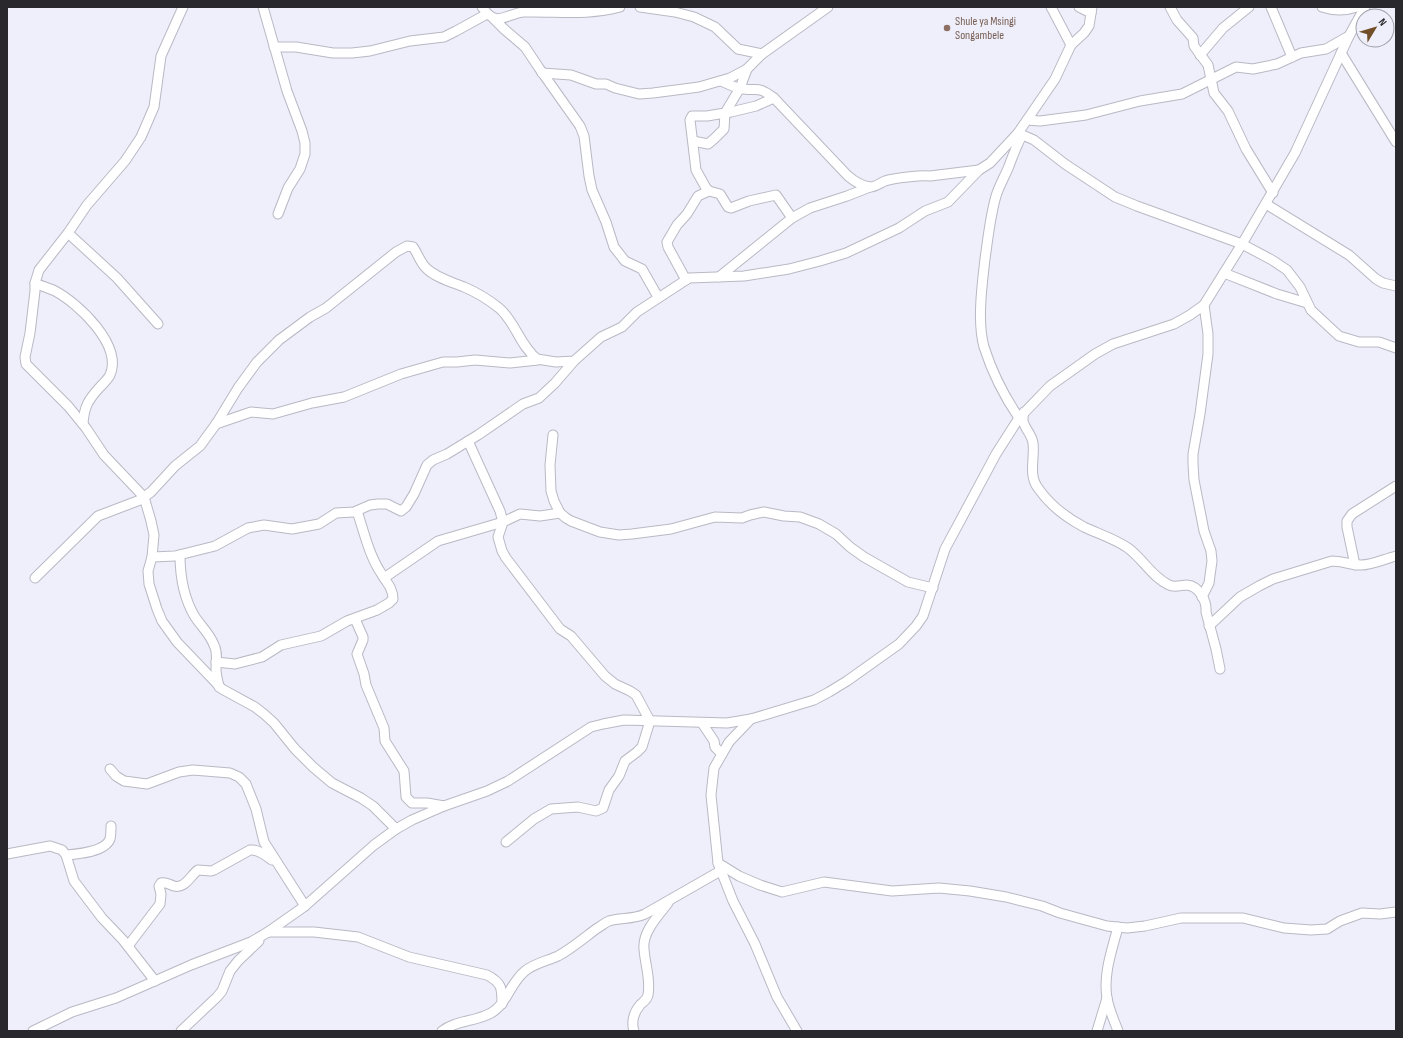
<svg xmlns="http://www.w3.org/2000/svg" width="1403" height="1038" viewBox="0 0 1403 1038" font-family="'Sofia Sans Condensed',sans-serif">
<rect width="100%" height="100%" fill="#eeeffa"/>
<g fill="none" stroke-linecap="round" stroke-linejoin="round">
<defs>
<g id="minor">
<polyline points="183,7 161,56 154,107 141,137 125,161 87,205 68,233 39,270 35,283 35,291 30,333 25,357 26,364 68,406 86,428 104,455 144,497 151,521 154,535 152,557 148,571 149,584 157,609 162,621 177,642 222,689 255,707 264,714 274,723 295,749 313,767 332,783 361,798 373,806 396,829"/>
<polyline points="263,7 287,91 302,131 305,143 305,154 300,169 288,188 278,214"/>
<path d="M482,7C497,28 503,15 523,12C556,11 588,16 620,7"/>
<polyline points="640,7 675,12 694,17 715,27 738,49 762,54"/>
<polyline points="1051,7 1071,45"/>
<polyline points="1079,7 1091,13"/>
<polyline points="1170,7 1177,20 1193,38 1194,46 1208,65 1214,93 1228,111 1246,149 1273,193"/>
<polyline points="1271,7 1292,57"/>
<path d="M1322,7C1334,11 1345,11 1357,7"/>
<polyline points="493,18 504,29 525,47 539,68 580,126 584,136 589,176 592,190 606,222 614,247 625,261 642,269 658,297"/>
<polyline points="274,47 296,47 333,53 352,53 370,51 410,41 444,37 456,31 487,14"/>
<polyline points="1341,53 1396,142"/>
<polyline points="1200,55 1223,28 1249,7"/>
<polyline points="542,73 571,75 596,84 606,84 615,88 639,94 653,93 699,87 730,78 747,69 762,54 828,7"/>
<path d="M721,81C728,84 735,88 743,89C760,91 758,86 774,98L848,176C854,181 862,186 870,187C876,187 880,183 885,181C894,178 921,175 930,176L979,170"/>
<polyline points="774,98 756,106 731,112 707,116 692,116 690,120 696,170 706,188 709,191 720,194 728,207 731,208 749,201 776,195 792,218"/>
<polyline points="1027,120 1040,121 1086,115 1140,101 1182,94 1236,67 1253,69 1277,64 1301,53 1326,49 1349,36"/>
<polyline points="1018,133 1034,140 1065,164 1115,197 1137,206 1242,244 1272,260 1287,270 1300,287 1311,310 1339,336 1359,342 1379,342 1396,348"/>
<polyline points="693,141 708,144 715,138 724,129 725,113 740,88 747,69"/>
<polyline points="1266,204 1349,255 1376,279 1383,283 1396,286"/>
<polyline points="68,233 117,278 158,324"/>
<polyline points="1224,273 1277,294 1307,303"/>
<polyline points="719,277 792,218 810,208 847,196 870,187"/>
<polyline points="686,280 668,247 667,242 677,225 687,214 698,196 709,191"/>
<path d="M35,283C41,286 49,288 55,291C78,303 123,345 110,375C108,379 104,383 100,387C88,400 84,407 83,424"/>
<path d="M1024,412C1023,415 1023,418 1023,421C1025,429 1032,435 1033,443C1035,458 1028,475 1038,488C1049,504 1067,518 1084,527C1099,534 1115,539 1128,548C1143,559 1152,577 1169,585C1175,588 1181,585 1187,585C1199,586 1207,601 1206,612L1216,649L1220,669"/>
<path d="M1019,418C1004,396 992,372 984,347C977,322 982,285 985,259C988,238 990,217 996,196C999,186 1005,176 1009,166C1013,155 1017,145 1022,135"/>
<polyline points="216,424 251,412 273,414 312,403 344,397 401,374 443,362 457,362 475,360 510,363 538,360"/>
<polyline points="553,435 550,465 551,491 554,501 560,513 566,518 571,521 600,532 619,535 632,534 671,529 715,517 742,518 750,515 764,512 784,516 800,517 819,524 836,534 850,547 864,557 908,582 933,588"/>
<polyline points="468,441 500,511 503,522 498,537 502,551 506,558 560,629 571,636 605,676 615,684 630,691 636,695 650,721 642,747 637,752 625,761 619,776 609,790 603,808 596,811 578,807 551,809 534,819 506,842"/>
<path d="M180,555C180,577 183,597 195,617C201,626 210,634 214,645C218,652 216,660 216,669C216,675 218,681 219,687"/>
<polyline points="152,557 175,556 215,546 248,528 264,525 292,529 319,524 336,513 354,512 370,505 378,504 387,504 401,511 406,507 414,494 427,465 433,460 447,454 478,435 523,404 539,398 555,383 574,361"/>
<polyline points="1355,565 1347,527 1347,521 1352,514 1396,486"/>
<path d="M35,578L98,516L140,500L151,492L175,466L200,446L216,424L238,388L257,362L279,340L310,317L326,308L396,252L407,246L413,247C418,254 420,262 426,268C436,278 452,282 464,287C476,292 489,300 499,308C515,321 520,346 537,359L556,362L574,361L601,337L622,327L637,312L689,278L744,276L789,269L820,261L846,253L899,228L925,211L948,202L979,170L990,163L1018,133L1055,79L1071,45L1084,33L1089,26L1092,7"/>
<polyline points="384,578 438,541 503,522 520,514 540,516 560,513"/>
<polyline points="1202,597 1209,583 1212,561 1211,551 1204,531 1194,480 1193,464 1193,454 1200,414 1208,354 1208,334 1204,305"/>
<polyline points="355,619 363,637 363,640 357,654 364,674 366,685 384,728 385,741 404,771 406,797 412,803 427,803 444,806"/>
<path d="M1209,626L1240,597L1259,586L1273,579L1332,561C1342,561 1351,565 1361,565C1373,565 1384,559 1396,556"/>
<path d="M216,662L235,664L262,657L281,645L321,636L347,621L377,610L389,603L393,599C393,588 386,582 381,573C369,555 364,532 357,511"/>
<polyline points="751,719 729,742 714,768 711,795 718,863 733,901 755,944 777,997 797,1031"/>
<polyline points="702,723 714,741 715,747 722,754"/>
<polyline points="110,769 116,776 124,781 147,784 179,772 193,770 230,773 239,777 246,784 256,809 264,842 305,906"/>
<polyline points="7,854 50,846 62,850 66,855 74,881 102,918 123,940 155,981"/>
<path d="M66,855C78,854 105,852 110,839C111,835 111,830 111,826"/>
<polyline points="718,863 739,876 760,885 782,892 824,882 892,891 939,888 970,891 1006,897 1042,906 1060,913 1107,926 1127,928 1145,926 1181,918 1243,918 1284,928 1311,930 1327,929 1340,921 1362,913 1380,914 1396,912"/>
<path d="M1118,927C1112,950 1103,974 1107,998C1109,1010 1114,1020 1118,1031"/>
<path d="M268,932H314L358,937L409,957L487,975C502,983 502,988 502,1004"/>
<path d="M128,946L160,904L161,894L159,886L161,883C166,882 168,884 174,886C185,889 190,876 198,870L211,871L214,870L250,850C258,849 265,855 272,860"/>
<polyline points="33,1031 72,1012 116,998 191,965 251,942 268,932 305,906 374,845 396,829 412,820 444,806 487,791 508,781 591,727 603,724 624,720 727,723 751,719 814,700 829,692 847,681 899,644 916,626 923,616 945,549 996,454 1019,418 1050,386 1095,354 1113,344 1174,324 1190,315 1204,305 1242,244 1295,153 1349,36 1365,7"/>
<polyline points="181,1031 217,997 222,991 230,971 238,961 259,941"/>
<path d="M442,1031C456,1020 475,1022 491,1013C507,1004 510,983 525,971C535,963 547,961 558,956C571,949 584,938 596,929C600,927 604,923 609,921C620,917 632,920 645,914L722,870"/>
<path d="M634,1031C631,1022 634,1012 640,1005C643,1002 647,1000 648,995C651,979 645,965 644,949C642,932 659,915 668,903"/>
<polyline points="1097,1031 1107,998"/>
</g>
</defs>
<use href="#minor" stroke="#b8b9c4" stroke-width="11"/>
<use href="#minor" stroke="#fff" stroke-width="9"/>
</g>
<circle fill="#8d6e63" stroke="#eeeffa" stroke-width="1.5" cx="947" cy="28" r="4"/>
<g text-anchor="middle" stroke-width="4" stroke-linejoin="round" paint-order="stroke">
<g font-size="12" fill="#785e54" stroke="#eeeffa" text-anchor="start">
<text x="955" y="25">Shule ya Msingi<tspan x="955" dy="14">Songambele</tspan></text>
</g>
</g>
<rect width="1403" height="1038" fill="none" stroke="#29292d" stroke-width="16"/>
<g transform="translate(1375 28) rotate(52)"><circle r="19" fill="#eeeffa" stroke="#9fa0a8"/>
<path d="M0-3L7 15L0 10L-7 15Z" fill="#724f28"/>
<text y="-6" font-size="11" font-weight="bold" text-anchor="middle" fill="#29292d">N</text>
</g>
</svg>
